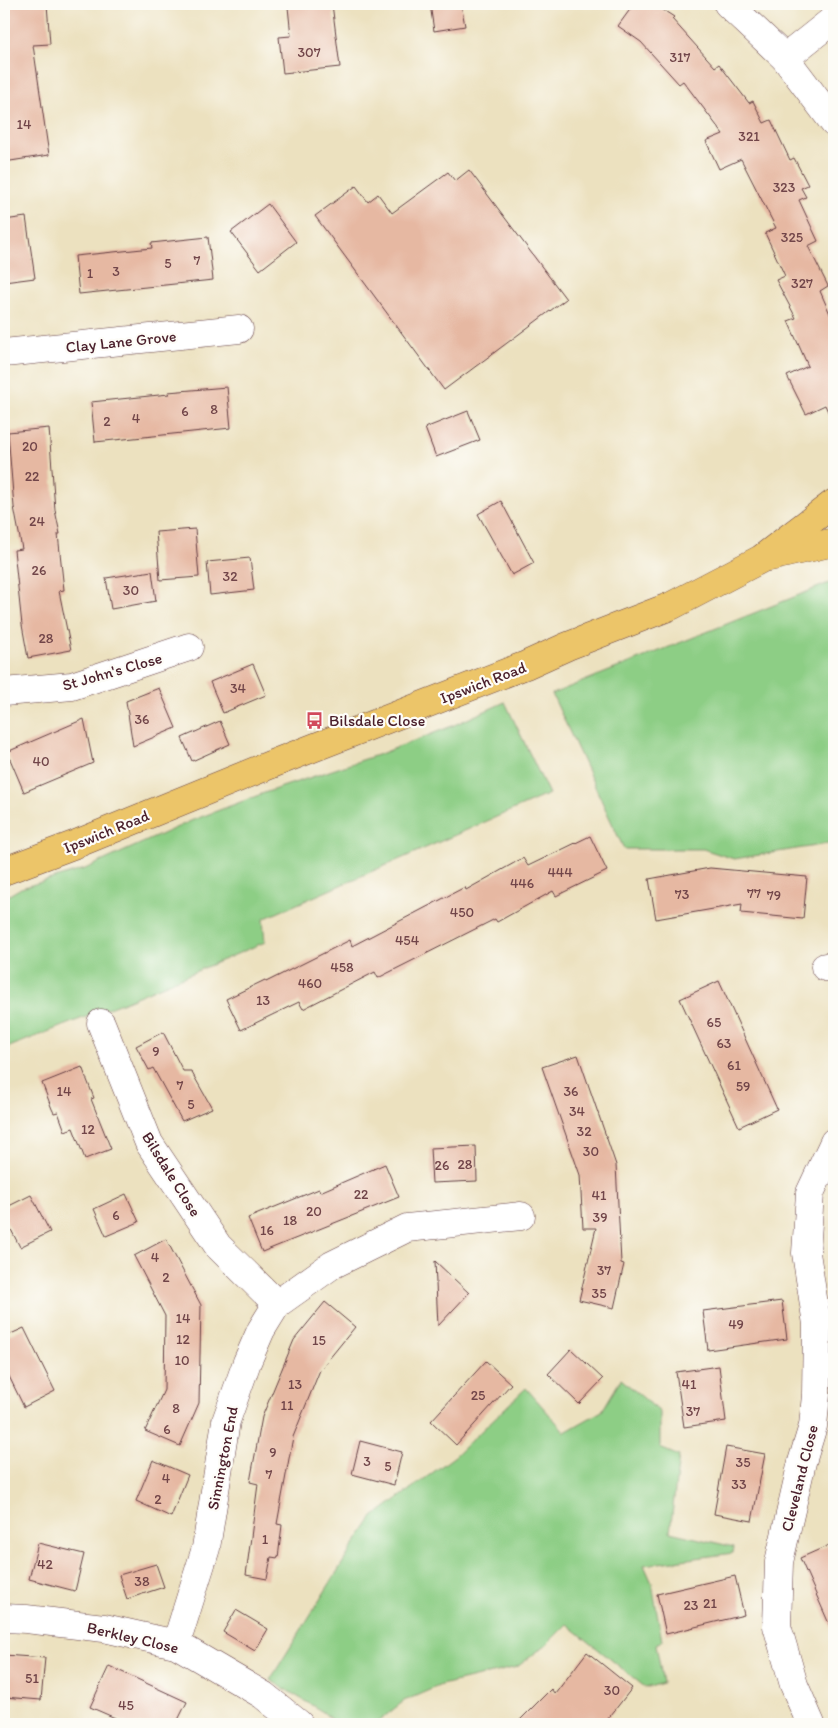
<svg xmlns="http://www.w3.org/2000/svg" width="838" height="1728" viewBox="0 0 838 1728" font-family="Itim,sans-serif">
<rect width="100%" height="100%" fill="#fdfcf7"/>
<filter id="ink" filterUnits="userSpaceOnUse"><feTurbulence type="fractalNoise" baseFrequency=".02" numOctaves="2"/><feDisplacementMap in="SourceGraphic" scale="10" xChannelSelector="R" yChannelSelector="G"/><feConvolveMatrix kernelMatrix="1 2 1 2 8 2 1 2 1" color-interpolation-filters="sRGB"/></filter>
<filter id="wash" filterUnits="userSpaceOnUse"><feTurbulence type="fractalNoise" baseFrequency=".0096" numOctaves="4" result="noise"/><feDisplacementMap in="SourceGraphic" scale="20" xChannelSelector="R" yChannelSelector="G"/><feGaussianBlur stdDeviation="1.12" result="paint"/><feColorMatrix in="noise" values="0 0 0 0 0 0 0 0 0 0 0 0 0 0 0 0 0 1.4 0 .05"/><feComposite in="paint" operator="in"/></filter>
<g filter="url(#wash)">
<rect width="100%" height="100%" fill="#ece1bf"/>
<g fill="#8dce85" stroke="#6c7658">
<polygon points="834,581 834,843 734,859 703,849 624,849 552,694"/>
<polygon points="505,702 549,794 263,919 265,942 124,1002 4,1049 4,898 21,888 85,869 193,820 267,792 383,753 452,726"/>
<polygon points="621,1379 660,1412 660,1448 679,1456 670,1532 734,1547 733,1553 644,1565 652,1583 662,1641 656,1644 663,1683 646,1688 567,1624 547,1644 517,1667 441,1685 404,1701 375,1724 336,1724 323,1712 270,1680 350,1551 373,1517 455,1456 526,1388 565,1432 602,1411"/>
</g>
<g id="blocks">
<g fill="#e6b8a2">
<polygon points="4,4 47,4 50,44 33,45 49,155 4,162 4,93 8,92 4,38"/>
<polygon points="318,4 332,4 340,67 283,73 279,37 291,36 288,7"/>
<polygon points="430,4 461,4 465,26 434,31"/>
<polygon points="634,4 654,4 674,17 672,19 715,67 719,64 749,103 753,101 764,123 771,120 790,160 794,158 808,185 801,188 806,197 799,200 818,241 808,246 828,286 820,291 834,323 834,425 825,405 806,414 787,376 808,366 788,321 796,318 776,280 785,276 765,233 776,228 741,159 719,169 706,141 723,134 683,81 679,84 641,42 618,26"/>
<polygon points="469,170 566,299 444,390 315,216 356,186 368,202 378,194 392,213 448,172 455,181"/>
<polygon points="268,204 296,242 260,270 231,232"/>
<polygon points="26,217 35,278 4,282 4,220"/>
<polygon points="208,237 213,280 79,294 75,256 152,248 151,243"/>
<polygon points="227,387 231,428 95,442 91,402 169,394 168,392"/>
<polygon points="468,411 480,440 436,457 425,428"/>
<polygon points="49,428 55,510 60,534 58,534 64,590 59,591 71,650 28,658 22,625 14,550 22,549 14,507 8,432"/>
<polygon points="501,501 534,563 512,575 478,514"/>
<polygon points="195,529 199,577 160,580 156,532"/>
<polygon points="250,558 254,590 210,595 207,562"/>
<polygon points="152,571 156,601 111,609 106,578"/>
<polygon points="253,664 266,695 223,713 210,682"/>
<polygon points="159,688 176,728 133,746 126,701"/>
<polygon points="84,719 93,763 24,792 7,752"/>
<polygon points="220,721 230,744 192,761 182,738"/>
<polygon points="590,836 607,871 556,896 553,891 497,922 495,919 378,978 375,972 303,1009 299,1002 241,1030 226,999 265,980 266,982 350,940 352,946 465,887 466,890 523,858 528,866"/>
<polygon points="710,868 807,877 803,919 741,913 742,904 656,919 649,879"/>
<polygon points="719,981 777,1109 739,1127 680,999"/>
<polygon points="163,1032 183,1071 191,1071 212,1108 182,1121 153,1068 149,1070 136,1046"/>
<polygon points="578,1055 616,1165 621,1263 624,1264 614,1308 579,1300 596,1228 583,1228 580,1175 542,1067"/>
<polygon points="82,1067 94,1098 91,1099 111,1149 85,1159 73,1128 65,1131 58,1112 54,1113 52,1109 42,1083"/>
<polygon points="476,1146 477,1181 432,1183 430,1148"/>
<polygon points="385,1164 399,1197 262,1252 248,1218 319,1189 320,1192"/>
<polygon points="126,1194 139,1222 106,1236 94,1209"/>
<polygon points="31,1195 50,1232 20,1247 5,1218 5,1208"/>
<polygon points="166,1239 201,1305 199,1403 180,1446 145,1431 164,1390 165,1316 134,1256"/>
<polygon points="435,1261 469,1293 438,1326"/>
<polygon points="782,1301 787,1339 708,1350 703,1311"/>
<polygon points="325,1302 355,1327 320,1370 293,1437 277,1524 282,1525 278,1558 271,1557 267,1579 246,1575 258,1484 250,1482 262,1417 294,1340"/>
<polygon points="24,1328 55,1391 24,1407 4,1366 4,1337"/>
<polygon points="571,1349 603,1379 579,1404 548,1374"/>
<polygon points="486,1361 511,1384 456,1445 431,1421"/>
<polygon points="719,1366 726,1421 684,1427 676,1372"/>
<polygon points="360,1441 402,1452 394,1485 352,1474"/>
<polygon points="726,1447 765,1454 752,1521 714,1514"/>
<polygon points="153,1460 188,1475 171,1517 136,1501"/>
<polygon points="38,1543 84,1554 75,1591 29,1579"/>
<polygon points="834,1543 834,1635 800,1558"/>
<polygon points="156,1564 164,1587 127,1599 119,1575"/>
<polygon points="735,1576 744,1615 666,1634 657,1594"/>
<polygon points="236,1610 268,1629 255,1651 223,1632"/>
<polygon points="587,1652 632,1688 604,1724 516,1724 551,1689 555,1694"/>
<polygon points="4,1655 45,1658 41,1700 4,1697"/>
<polygon points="109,1666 187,1702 176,1724 129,1724 90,1707"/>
</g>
</g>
</g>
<g filter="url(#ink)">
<use href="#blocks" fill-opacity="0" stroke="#623c41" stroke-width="1"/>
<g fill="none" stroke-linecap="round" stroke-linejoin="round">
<defs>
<g id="minor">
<polyline points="728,4 785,58 834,123"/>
<polyline points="785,58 834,19"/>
<polyline points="4,353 239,329"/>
<polyline points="4,692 72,686 189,647"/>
<polyline points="825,967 834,968"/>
<polyline points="101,1023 149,1143 218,1246 277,1304"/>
<polyline points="4,1618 26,1619 104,1628 176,1644 263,1695 299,1724"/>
<polyline points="176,1644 206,1548 226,1421 247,1362 261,1330 277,1304 332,1265 407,1228 521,1216"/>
<polyline points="811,1724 794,1685 777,1626 779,1562 802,1462 813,1426 816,1395 817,1324 806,1253 810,1193 834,1142"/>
</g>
<g id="major">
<polyline points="770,557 834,542"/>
<polyline points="4,871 76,844 277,762 526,665 568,646 671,606 761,559 834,503"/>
</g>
</defs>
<use href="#minor" stroke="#623c41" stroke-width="29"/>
<use href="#major" stroke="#623c41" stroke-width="29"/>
<use href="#minor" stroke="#fff" stroke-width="28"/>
<use href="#major" stroke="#ecc569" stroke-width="28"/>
</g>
</g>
<defs>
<symbol id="bus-bare" viewBox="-9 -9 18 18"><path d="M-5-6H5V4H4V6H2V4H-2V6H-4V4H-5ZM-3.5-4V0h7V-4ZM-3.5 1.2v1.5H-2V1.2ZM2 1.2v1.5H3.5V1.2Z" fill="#d1495b" stroke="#fdfcf7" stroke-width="2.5" paint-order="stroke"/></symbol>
</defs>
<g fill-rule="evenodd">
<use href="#bus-bare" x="302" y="708" width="25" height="25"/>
</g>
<g text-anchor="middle" stroke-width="4.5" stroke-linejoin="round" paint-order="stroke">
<g font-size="14" fill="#714549">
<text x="309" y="57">307</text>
<text x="680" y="62">317</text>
<text x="24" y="129">14</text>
<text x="749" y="141">321</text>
<text x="784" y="192">323</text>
<text x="792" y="242">325</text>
<text x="197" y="265">7</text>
<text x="168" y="268">5</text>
<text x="116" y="276">3</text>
<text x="90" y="278">1</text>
<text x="802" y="288">327</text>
<text x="214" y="414">8</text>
<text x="185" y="416">6</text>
<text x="136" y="423">4</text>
<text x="107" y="426">2</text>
<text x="30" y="451">20</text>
<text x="32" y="481">22</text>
<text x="37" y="526">24</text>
<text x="39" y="575">26</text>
<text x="230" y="581">32</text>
<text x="131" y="595">30</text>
<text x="46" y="643">28</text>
<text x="238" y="693">34</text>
<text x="142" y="724">36</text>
<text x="41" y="766">40</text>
<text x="560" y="877">444</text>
<text x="522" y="888">446</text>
<text x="754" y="898">77</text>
<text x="682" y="899">73</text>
<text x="774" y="900">79</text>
<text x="462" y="917">450</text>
<text x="407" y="945">454</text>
<text x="342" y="972">458</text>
<text x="310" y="988">460</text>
<text x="263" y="1005">13</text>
<text x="714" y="1027">65</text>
<text x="724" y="1048">63</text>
<text x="156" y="1056">9</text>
<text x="734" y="1070">61</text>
<text x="180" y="1090">7</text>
<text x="743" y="1091">59</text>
<text x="64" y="1096">14</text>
<text x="571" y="1096">36</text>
<text x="191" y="1109">5</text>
<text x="577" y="1116">34</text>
<text x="88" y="1134">12</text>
<text x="584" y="1136">32</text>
<text x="591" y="1156">30</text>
<text x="465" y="1169">28</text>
<text x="442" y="1170">26</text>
<text x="361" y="1199">22</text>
<text x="599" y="1200">41</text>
<text x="314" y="1216">20</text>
<text x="116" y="1220">6</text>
<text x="600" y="1222">39</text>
<text x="290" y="1225">18</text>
<text x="267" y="1235">16</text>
<text x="155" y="1262">4</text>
<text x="604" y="1275">37</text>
<text x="166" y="1282">2</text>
<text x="599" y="1298">35</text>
<text x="183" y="1323">14</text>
<text x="736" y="1329">49</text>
<text x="183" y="1344">12</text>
<text x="319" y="1345">15</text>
<text x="182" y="1365">10</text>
<text x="295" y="1389">13</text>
<text x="689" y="1389">41</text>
<text x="478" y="1400">25</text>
<text x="287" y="1410">11</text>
<text x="176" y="1413">8</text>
<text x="693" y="1416">37</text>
<text x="167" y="1434">6</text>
<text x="273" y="1457">9</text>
<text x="367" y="1466">3</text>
<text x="743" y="1467">35</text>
<text x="388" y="1471">5</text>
<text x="269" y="1479">7</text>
<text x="166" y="1483">4</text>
<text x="739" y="1489">33</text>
<text x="158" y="1504">2</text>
<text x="265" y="1544">1</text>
<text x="45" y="1569">42</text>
<text x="142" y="1586">38</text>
<text x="710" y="1608">21</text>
<text x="691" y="1610">23</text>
<text x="32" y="1683">51</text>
<text x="612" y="1695">30</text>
<text x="126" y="1710">45</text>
</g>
<g font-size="16" fill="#4a1f2b" stroke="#fdfcf7">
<text transform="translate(121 341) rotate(-6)" y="6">Clay Lane Grove</text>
<text transform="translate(112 671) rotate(-16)" y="6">St John's Close</text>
<text transform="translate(483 682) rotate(-21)" y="6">Ipswich Road</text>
<text transform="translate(106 831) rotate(-22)" y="6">Ipswich Road</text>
<text transform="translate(172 1174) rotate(58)" y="6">Bilsdale Close</text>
<text transform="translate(222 1458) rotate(-79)" y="6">Sinnington End</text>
<text transform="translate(799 1478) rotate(-76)" y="6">Cleveland Close</text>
<text transform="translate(133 1637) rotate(13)" y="6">Berkley Close</text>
</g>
<g font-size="16" fill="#4a1f2b" stroke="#fdfcf7" text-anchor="start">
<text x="329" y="726">Bilsdale Close</text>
</g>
</g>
<rect width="838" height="1728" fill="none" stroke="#fdfcf7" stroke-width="20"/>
</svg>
